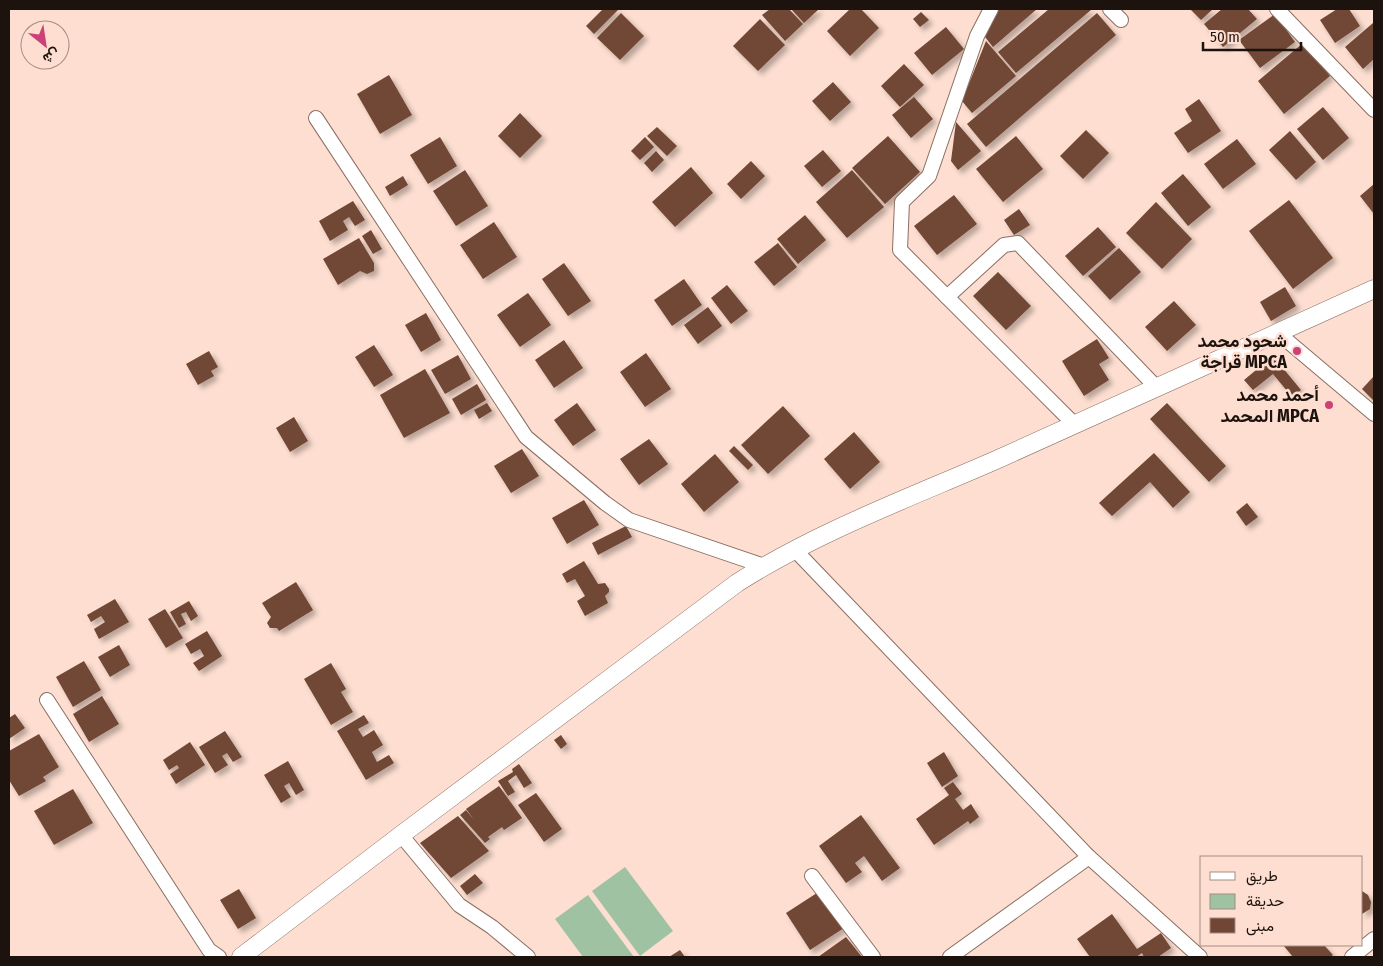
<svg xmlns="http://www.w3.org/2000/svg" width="1383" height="966" viewBox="0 0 1383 966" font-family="'Fira Sans Condensed',Vazirmatn,sans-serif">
<defs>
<filter id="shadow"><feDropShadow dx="4" dy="4" stdDeviation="2.5" flood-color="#0004"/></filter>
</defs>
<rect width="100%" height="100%" fill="#fdded0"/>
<g fill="#9fc2a2">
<polygon points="625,867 673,931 640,956 592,891"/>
<polygon points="588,895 634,957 583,957 555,919"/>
</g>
<g fill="#714635" filter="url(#shadow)">
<polygon points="603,9 619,9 594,34 586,26"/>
<polygon points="770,9 789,9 803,24 785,41 762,15"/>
<polygon points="791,9 819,9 804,23"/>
<polygon points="850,9 861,9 879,28 850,56 827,31"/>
<polygon points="996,9 1037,9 993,47 985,37"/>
<polygon points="1049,9 1089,9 1091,10 1016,73 998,52"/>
<polygon points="1190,9 1213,9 1201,20"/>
<polygon points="1222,9 1248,9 1257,19 1223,47 1204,24"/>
<polygon points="1337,9 1349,9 1360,26 1335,43 1320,20"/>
<polygon points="921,12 929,20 920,27 913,19"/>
<polygon points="621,13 644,36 620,60 597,38"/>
<polygon points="1097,13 1116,35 986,147 967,124"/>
<polygon points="1275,14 1295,42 1260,68 1239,40"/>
<polygon points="760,19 785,45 758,71 733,46"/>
<polygon points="1373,23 1374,59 1363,69 1345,47"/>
<polygon points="946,27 964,49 932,75 914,53"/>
<polygon points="986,41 1016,76 972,113 962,101"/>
<polygon points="1303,43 1330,76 1284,114 1258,81"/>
<polygon points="904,64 924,85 900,107 881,86"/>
<polygon points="389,75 412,115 380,134 357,94"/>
<polygon points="833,82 851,102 830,121 812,101"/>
<polygon points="914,97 933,119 911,138 892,115"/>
<polygon points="1199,99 1221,131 1188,153 1174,133 1192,121 1185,109"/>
<polygon points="1323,107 1349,138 1323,160 1297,129"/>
<polygon points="520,113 542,136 520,158 498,136"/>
<polygon points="956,122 981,151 958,170 951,161"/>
<polygon points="657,127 677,146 667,156 647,136"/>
<polygon points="1086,130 1109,153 1083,179 1060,156"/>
<polygon points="1290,131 1316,162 1296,180 1269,150"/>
<polygon points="888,136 920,172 885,204 852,168"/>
<polygon points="1016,136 1043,169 1003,202 976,169"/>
<polygon points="440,137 457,166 428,184 410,155"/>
<polygon points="645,137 654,147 640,160 631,151"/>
<polygon points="1237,139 1256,164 1223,189 1204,164"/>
<polygon points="823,150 841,171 822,187 804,166"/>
<polygon points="656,151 664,160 652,172 644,163"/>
<polygon points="751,161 765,176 741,199 727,184"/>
<polygon points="691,167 713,193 675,227 652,202"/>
<polygon points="465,170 488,206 456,226 433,191"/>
<polygon points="852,170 884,207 847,238 816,202"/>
<polygon points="1183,174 1211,207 1188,226 1161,193"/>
<polygon points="403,176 408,185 390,196 385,187"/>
<polygon points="1374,184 1374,214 1360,196"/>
<polygon points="954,195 977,224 937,255 914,226"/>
<polygon points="1289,200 1333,258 1293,289 1249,231"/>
<polygon points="353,201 365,220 355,226 349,217 343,221 348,230 330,241 319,221"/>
<polygon points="1156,202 1192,239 1162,269 1126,233"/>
<polygon points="1019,209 1030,225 1014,235 1004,220"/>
<polygon points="805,215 826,240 798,264 777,239"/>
<polygon points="494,222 517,257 483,279 460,245"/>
<polygon points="1098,227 1116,247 1083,276 1065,256"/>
<polygon points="371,230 382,249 373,254 362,236"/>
<polygon points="359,238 374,263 374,271 367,274 360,271 338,285 323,259"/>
<polygon points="778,243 797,267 774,286 754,262"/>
<polygon points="1119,248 1141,272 1110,300 1088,276"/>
<polygon points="564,263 591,301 568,316 542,279"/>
<polygon points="998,272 1031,306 1006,330 973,296"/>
<polygon points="684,279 702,305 672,326 654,300"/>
<polygon points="727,285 748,311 731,324 711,298"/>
<polygon points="1285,287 1296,306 1271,321 1260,302"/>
<polygon points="528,293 551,325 520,347 497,315"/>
<polygon points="1174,301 1196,325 1167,351 1145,327"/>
<polygon points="708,307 722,326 698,344 684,325"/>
<polygon points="426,313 441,340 421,352 405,325"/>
<polygon points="1097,339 1109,358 1099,364 1109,380 1084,396 1062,361"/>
<polygon points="564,340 583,368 554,388 535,360"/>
<polygon points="374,345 393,375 374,387 355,357"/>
<polygon points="209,351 218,367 211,371 214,376 198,385 186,364"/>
<polygon points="646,353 671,389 645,407 620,372"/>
<polygon points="458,355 471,379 445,394 431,370"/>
<polygon points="1273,356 1301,390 1292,397 1273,374 1253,390 1244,380"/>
<polygon points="425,369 450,413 404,438 380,395"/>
<polygon points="1374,376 1374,401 1362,389"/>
<polygon points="477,384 486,400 461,415 452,399"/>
<polygon points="487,403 492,411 479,419 474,410"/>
<polygon points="577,403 596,430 573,446 554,420"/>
<polygon points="1167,403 1226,466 1209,482 1150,419"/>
<polygon points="783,406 810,436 768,474 741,445"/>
<polygon points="294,417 308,441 290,452 276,428"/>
<polygon points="854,432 880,462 850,489 824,459"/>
<polygon points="649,439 668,464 639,485 620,459"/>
<polygon points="734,446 753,465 748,470 729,451"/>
<polygon points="522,449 539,476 511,493 494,466"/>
<polygon points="1154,453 1190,492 1173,508 1150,482 1112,516 1099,503"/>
<polygon points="715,454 739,482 704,512 681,484"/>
<polygon points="584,500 599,525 567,544 552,518"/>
<polygon points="1247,503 1258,517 1246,526 1236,512"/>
<polygon points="626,526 632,537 598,555 592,543"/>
<polygon points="584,561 598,584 605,583 609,589 609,592 605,596 608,603 585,616 577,601 585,596 575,579 567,583 562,574"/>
<polygon points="296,582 313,610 279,631 277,628 270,628 267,623 271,617 262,603"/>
<polygon points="115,599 129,622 99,639 94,629 105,622 101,616 91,622 87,615"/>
<polygon points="189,601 198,616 191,621 186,612 181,614 186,624 179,628 170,612"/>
<polygon points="165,609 183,638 166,648 148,619"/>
<polygon points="207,631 222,656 199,671 193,663 204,656 200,649 191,654 185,644"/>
<polygon points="119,645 130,665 110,677 98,657"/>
<polygon points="84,661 101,690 73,707 56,677"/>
<polygon points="331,663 346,689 341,692 353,712 331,725 304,679"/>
<polygon points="102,696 119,724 89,742 73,714"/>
<polygon points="15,714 25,728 9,739 9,718"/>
<polygon points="364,715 369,723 358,729 363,737 374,730 383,745 372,752 377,762 389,755 394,763 366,780 337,731"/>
<polygon points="225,731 242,757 233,762 227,753 222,756 228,765 215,773 199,747"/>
<polygon points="39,734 59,767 43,777 46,781 19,796 9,780 9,751"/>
<polygon points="561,735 567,744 561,749 554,740"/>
<polygon points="190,742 205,765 176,784 170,774 179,768 177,765 169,770 163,760"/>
<polygon points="944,752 958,776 942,787 927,763"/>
<polygon points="288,761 304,790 296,795 289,783 284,786 291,797 281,803 264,775"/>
<polygon points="519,764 532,783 524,788 516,775 508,781 515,792 508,796 498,781 513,772 512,769"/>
<polygon points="953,782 962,794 955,799 963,810 971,804 979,817 970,824 968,821 934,845 916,819 949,795 944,788"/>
<polygon points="499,786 522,818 504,830 502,827 488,837 490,839 485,843 460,815 466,810 475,821 466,809"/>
<polygon points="73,789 93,823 54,845 34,811"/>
<polygon points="536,793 562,829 544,842 518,805"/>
<polygon points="861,815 900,868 882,881 864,856 855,863 862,872 846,883 819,846"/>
<polygon points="458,816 489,851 451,878 420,843"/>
<polygon points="475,874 483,883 467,895 460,886"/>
<polygon points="239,889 256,918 238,929 220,900"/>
<polygon points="820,891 844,928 810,950 786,913"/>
<polygon points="1362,891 1368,895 1371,902 1370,909 1362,914"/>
<polygon points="1112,914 1137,949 1161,933 1171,948 1158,957 1144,957 1142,953 1136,957 1090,957 1077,939"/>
<polygon points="846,937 862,957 818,957"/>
<polygon points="1283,945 1324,945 1333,955 1330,957 1293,957"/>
<polygon points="680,950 685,957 669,957"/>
</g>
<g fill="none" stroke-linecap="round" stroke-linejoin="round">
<defs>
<g id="minor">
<polyline points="991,9 977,36 929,176 902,202 900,250 1075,425"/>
<polyline points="1110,9 1121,20"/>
<polyline points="1277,9 1374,110"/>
<polyline points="316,118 526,437 605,503 629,520 764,566"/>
<polyline points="947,297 1004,245 1018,243 1157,388"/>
<polyline points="1278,333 1374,414"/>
<polyline points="795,550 1089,857 1200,957"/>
<polyline points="47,700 209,950 219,957"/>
<polyline points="401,835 459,905 492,927 528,957"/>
<polyline points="812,876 873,957"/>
<polyline points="950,957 1089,857"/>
<polyline points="1352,957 1374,939"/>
</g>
<path id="tertiary" d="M241,957L401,835L737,583C817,532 909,498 996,460C1122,404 1248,346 1374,289"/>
</defs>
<use href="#minor" stroke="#8a6f62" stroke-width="16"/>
<use href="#tertiary" stroke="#8a6f62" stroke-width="19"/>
<use href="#minor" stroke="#fff" stroke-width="14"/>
<use href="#tertiary" stroke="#fff" stroke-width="18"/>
</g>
<g fill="#cc4176" stroke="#fdded0" stroke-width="2">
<circle cx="1297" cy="351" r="5"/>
<circle cx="1329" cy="405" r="5"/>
</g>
<g text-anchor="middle" stroke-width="5" stroke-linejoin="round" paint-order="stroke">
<g font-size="18" font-weight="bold" fill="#1d130e" stroke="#fdded0" text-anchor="end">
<text x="1287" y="347">شحود محمد<tspan x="1287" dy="21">قراجة MPCA</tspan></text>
<text x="1319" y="401">أحمد محمد<tspan x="1319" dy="21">المحمد MPCA</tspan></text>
</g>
</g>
<rect width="1383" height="966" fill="none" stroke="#1d130e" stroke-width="20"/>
<rect x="1200" y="856" width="162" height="90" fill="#fdded0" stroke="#a38d82"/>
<rect x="1210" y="872" width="25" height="8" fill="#ffffff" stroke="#a38d82"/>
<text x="1246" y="881" font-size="15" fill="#1d130e">طريق</text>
<rect x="1210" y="894" width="25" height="15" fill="#9fc2a2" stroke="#a38d82"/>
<text x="1246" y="906" font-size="15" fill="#1d130e">حديقة</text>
<rect x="1210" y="918" width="25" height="15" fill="#714635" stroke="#a38d82"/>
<text x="1246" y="931" font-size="15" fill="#1d130e">مبنى</text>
<g transform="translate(45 45) rotate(150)"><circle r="24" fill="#fdded0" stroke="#a38d82"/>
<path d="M0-4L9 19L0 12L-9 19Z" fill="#cc4176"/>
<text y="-8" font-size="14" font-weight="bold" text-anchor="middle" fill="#1d130e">ش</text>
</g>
<path d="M1203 42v8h98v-8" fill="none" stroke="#1d130e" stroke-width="2.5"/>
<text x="1210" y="42" font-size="15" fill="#1d130e" stroke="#fdded0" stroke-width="4" paint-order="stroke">50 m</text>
</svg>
